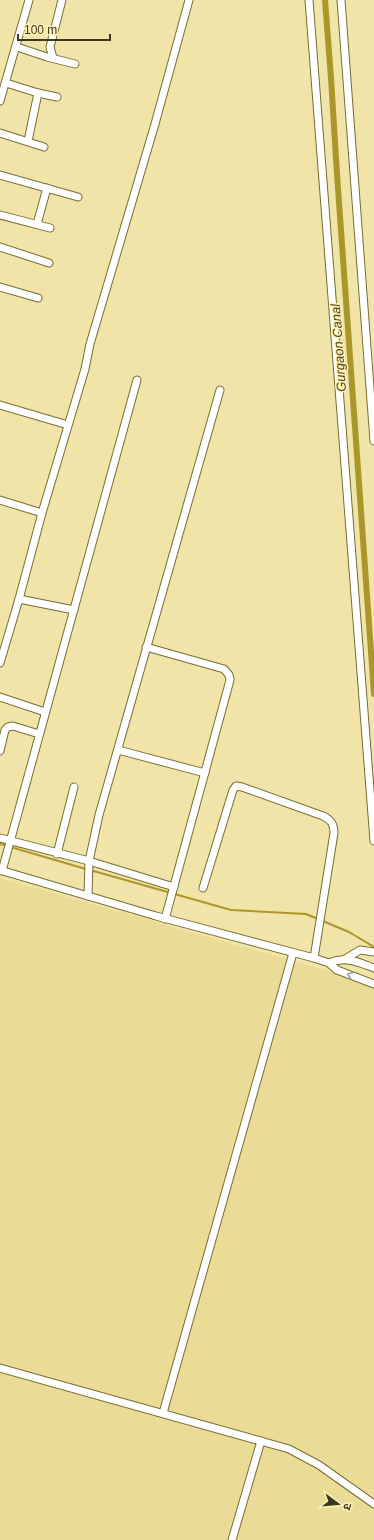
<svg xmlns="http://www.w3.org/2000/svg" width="374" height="1540" viewBox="0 0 374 1540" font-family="Arial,'Noto Sans Devanagari',sans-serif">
<rect width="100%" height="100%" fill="#f1e4a8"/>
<polygon fill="#eadb97" points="0,878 374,984 374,1540 0,1540"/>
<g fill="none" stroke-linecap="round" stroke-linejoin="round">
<g stroke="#ac962c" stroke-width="2">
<polyline points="0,844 86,869"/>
<polyline points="90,870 231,910 306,914 349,932 374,947"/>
</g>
<polyline stroke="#ac962c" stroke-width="6" points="325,0 331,78 337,174 374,694"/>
<defs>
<g id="minor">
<polyline points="309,0 374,841"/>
<polyline points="341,0 374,441"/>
<polyline points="17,47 47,57 75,64"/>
<polyline points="53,58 50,47 62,0"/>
<polyline points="6,83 38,93 57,97"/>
<polyline points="0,101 29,0"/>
<polyline points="0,133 44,147"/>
<polyline points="28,141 38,93"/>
<polyline points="0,175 78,197"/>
<polyline points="0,215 50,228"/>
<polyline points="37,224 47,188"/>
<polyline points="0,247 49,263"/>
<polyline points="0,287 38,298"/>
<polyline points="0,405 68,425"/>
<polyline points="0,500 42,513"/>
<polyline points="19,599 74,610"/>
<polyline points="146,647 224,669 229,675 230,680 165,919"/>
<polyline points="0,663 19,599 42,513 85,369 90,344 155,124 189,0"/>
<polyline points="0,697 45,712"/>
<polyline points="118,750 205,773"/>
<polyline points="0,751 5,730 8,727 13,726 39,734"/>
<polyline points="0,838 89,861 174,887"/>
<polyline points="57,854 74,787"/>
<polyline points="0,870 156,916 314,958 329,963 337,970 374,984"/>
<polyline points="2,871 137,380"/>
<path d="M203,888L233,790L236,786L242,787L323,816C331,820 334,824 334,833L314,958"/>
<polyline points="88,896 89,861 99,815 220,390"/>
<polyline points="345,959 360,950 374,952"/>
<path d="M329,963C346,956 358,962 374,968"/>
<polyline points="0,1368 289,1449 319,1465 374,1504"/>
<polyline points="163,1413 293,953"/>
<polyline points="232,1540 261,1441"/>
</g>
</defs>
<use href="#minor" stroke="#786c33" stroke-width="9"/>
<use href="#minor" stroke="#fff" stroke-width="7"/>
</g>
<defs><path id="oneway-chevron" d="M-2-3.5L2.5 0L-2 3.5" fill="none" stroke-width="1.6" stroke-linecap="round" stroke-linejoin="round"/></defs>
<use stroke="#9e9c90" href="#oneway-chevron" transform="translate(350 975) rotate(-161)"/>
<g text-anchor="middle" stroke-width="3" stroke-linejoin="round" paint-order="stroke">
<g font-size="13" font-style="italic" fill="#4e441a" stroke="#fff1b5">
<text transform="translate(338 348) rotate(-94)" y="5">Gurgaon Canal</text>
</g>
</g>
<g transform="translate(338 1504) rotate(106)" stroke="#fff1b5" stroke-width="3" paint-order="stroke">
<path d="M0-3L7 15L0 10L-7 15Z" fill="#3d3820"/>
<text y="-6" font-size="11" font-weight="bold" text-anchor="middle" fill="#3d3820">उ</text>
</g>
<path d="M18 34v6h92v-6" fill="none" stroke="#3d3820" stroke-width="2"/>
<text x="24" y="34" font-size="12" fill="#3d3820" stroke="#fff1b5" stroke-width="3" paint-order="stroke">100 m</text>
</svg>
